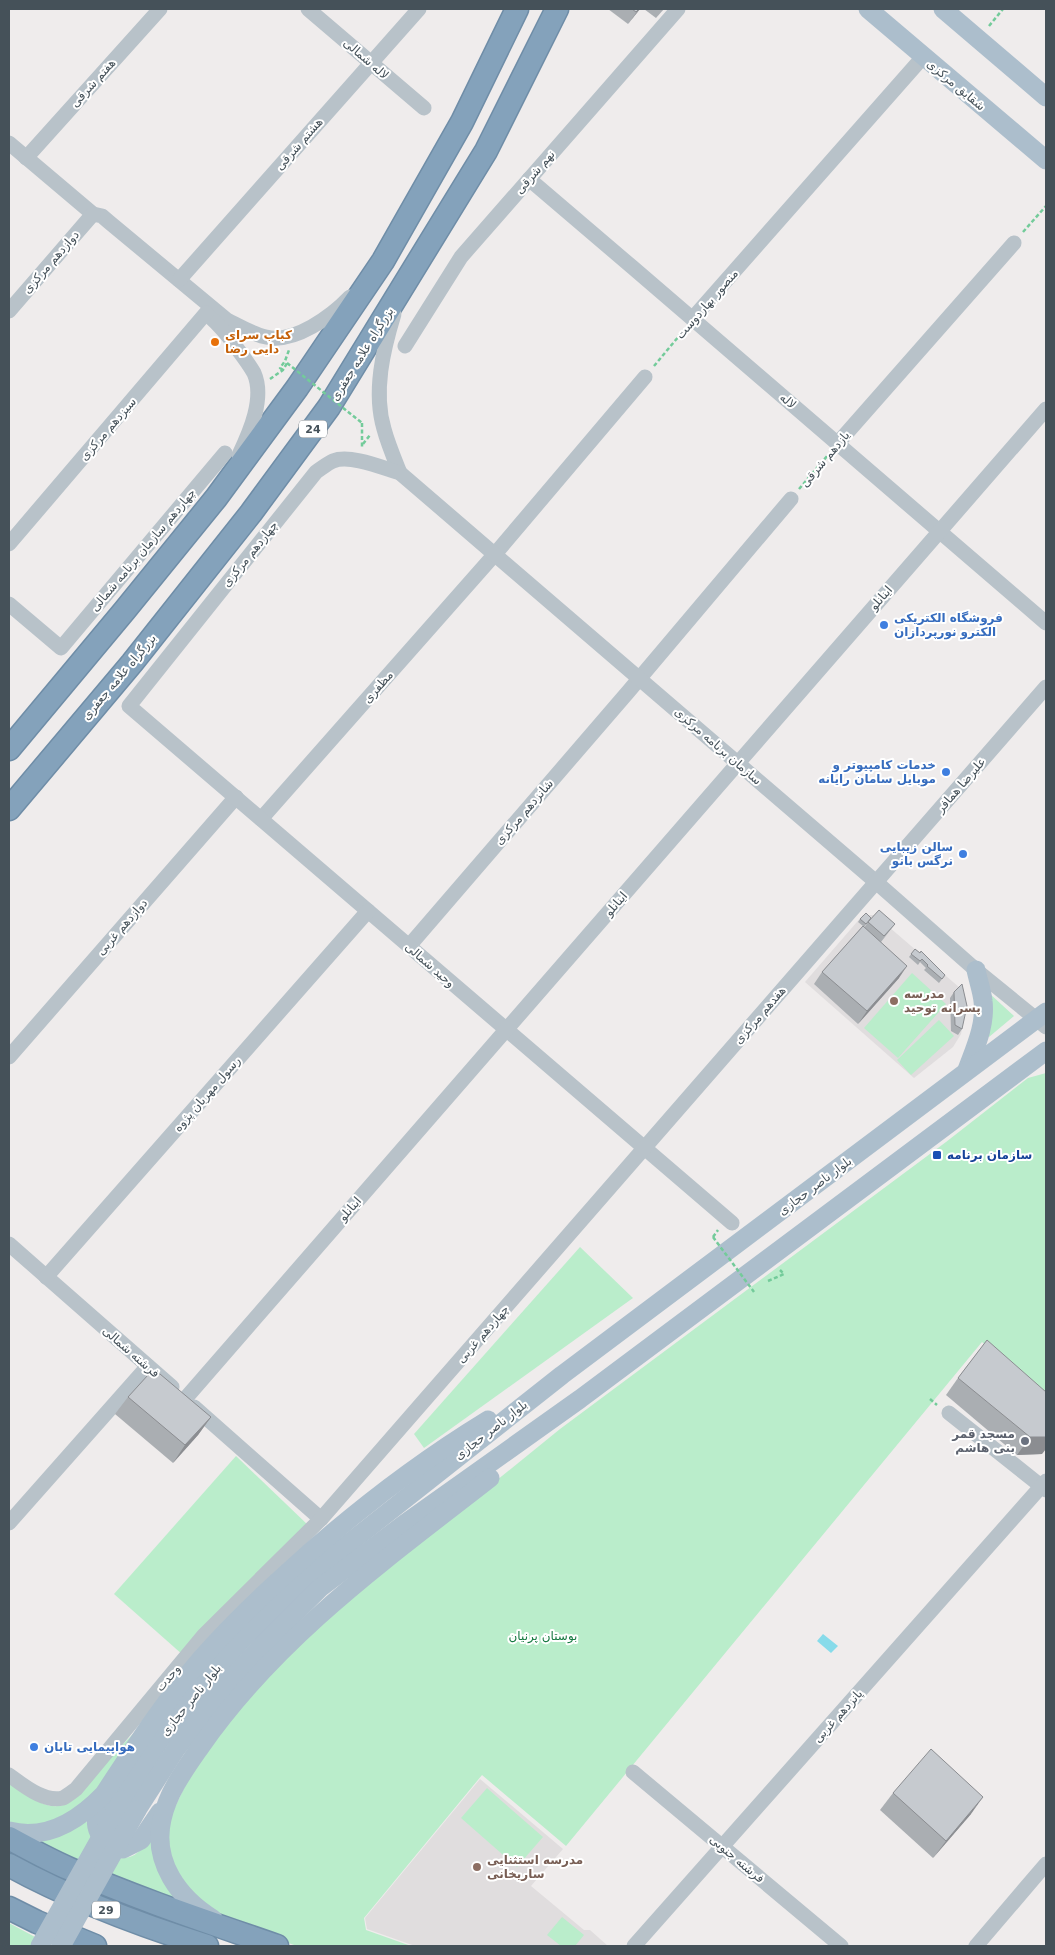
<svg xmlns="http://www.w3.org/2000/svg" width="1055" height="1955" viewBox="0 0 1055 1955" font-family="'DejaVu Sans','Noto Sans Arabic',sans-serif">
<rect width="100%" height="100%" fill="#efecec"/>
<g fill="#e0ddde">
<polygon points="863,915 875,915 960,988 965,1013 961,1034 953,1047 914,1078 805,982"/>
<polygon points="480,1779 563,1849 531,1886 584,1930 590,1930 608,1946 415,1946 367,1929 365,1918"/>
</g>
<g fill="#baedcb">
<polygon points="912,973 946,1004 898,1058 864,1028"/>
<polygon points="989,993 1014,1016 989,1037"/>
<polygon points="939,1020 954,1036 911,1075 897,1060"/>
<polygon points="1046,1073 1046,1397 982,1342 566,1846 482,1775 364,1918 366,1930 411,1946 297,1946 228,1922 216,1916 174,1873 166,1826 197,1761 290,1648 560,1429 946,1142 1028,1078"/>
<polygon points="580,1247 633,1298 424,1448 414,1434"/>
<polygon points="236,1456 309,1526 183,1655 114,1594"/>
<path d="M144,1723L86,1804L60,1822L9,1827V1783C28,1795 51,1817 73,1800L113,1754Z"/>
<polygon points="487,1788 543,1837 517,1867 461,1818"/>
<polygon points="84,1819 96,1833 78,1866 25,1840"/>
<path d="M150,1837L184,1904L107,1878L118,1858C134,1860 142,1850 150,1837Z"/>
<polygon points="562,1917 584,1935 575,1946 561,1946 547,1935"/>
<polygon points="9,1923 37,1938 32,1946 9,1946"/>
</g>
<polygon fill="#87dbea" points="823,1634 838,1646 831,1653 817,1641"/>
<g fill="none" stroke-linecap="round" stroke-linejoin="round">
<defs>
<g id="highway">
<polyline points="9,749 125,610 216,498 297,388 383,261 462,122 517,9"/>
<polyline points="9,809 132,663 251,513 329,407 486,151 557,9"/>
<path d="M9,1838C29,1849 49,1860 70,1869C138,1899 208,1922 277,1946"/>
<path d="M9,1865C71,1899 140,1925 207,1946"/>
<polyline points="9,1908 37,1922 95,1946"/>
</g>
</defs>
<use href="#highway" stroke="#6f8da7" stroke-width="25"/>
<g stroke="#73cb9a" stroke-width="2.5" stroke-dasharray="4 2.5" stroke-linecap="butt">
<polyline points="989,26 1003,9"/>
<polyline points="1023,232 1046,206"/>
<polyline points="654,366 684,330"/>
<polyline points="283,370 280,368 285,361 289,350"/>
<polyline points="270,379 283,370 287,363"/>
<polyline points="362,423 362,447"/>
<polyline points="363,444 370,435"/>
<polyline points="799,489 828,455"/>
<polyline points="713,1237 718,1230"/>
<polyline points="768,1281 784,1274 780,1270"/>
<polyline points="930,1399 937,1405"/>
</g>
<g stroke="#b8c2c9" stroke-width="15">
<polyline points="308,9 424,108"/>
<path d="M9,143L93,214L102,216L109,222L227,320C239,326 252,334 266,337C294,344 332,316 350,297"/>
<polyline points="26,158 160,9"/>
<path d="M529,179C702,326 873,475 1046,623"/>
<polyline points="179,280 419,9"/>
<polyline points="9,311 93,214"/>
<path d="M394,314C383,350 373,392 384,429C388,444 394,458 400,473"/>
<path d="M208,315C219,325 228,335 236,347C242,355 249,364 254,373C265,398 250,432 239,455"/>
<polyline points="693,318 923,57"/>
<polyline points="405,346 461,257 678,9"/>
<polyline points="837,444 1014,243"/>
<polyline points="9,544 206,313"/>
<polyline points="9,604 61,648 225,453"/>
<polyline points="261,819 495,554 645,377"/>
<polyline points="409,946 628,692 791,499"/>
<polyline points="9,1057 236,797"/>
<path d="M732,1223L129,706L316,472C322,468 328,463 333,461C350,454 383,468 400,473L876,882L976,970L1046,1027"/>
<polyline points="9,1244 172,1387"/>
<polyline points="46,1277 368,911"/>
<polyline points="185,1399 1046,409"/>
<polyline points="194,1407 321,1519"/>
<polyline points="949,1413 1046,1490"/>
<polyline points="9,1523 148,1366"/>
<polyline points="633,1772 841,1946"/>
<path d="M9,1775C23,1785 44,1803 63,1798C67,1796 72,1792 76,1789L204,1635L321,1519L1046,687"/>
<polyline points="634,1946 1046,1481"/>
<polyline points="976,1946 1046,1864"/>
</g>
<g stroke="#acbecc" stroke-width="19">
<polyline points="868,9 1046,160"/>
<polyline points="943,9 1046,97"/>
<path d="M967,1070C975,1048 986,1025 983,1001C982,991 978,980 976,970"/>
<path d="M103,1797C91,1822 94,1841 123,1849L141,1840L160,1812"/>
<polyline points="122,1800 160,1740 201,1687 240,1642 310,1574 562,1375 1046,1012"/>
<polyline points="137,1810 176,1749 215,1698 254,1654 320,1588 403,1525 580,1399 1046,1051"/>
<path d="M9,1831C47,1841 79,1820 104,1794C135,1747 165,1701 201,1659C228,1628 257,1600 287,1573C349,1516 416,1464 488,1420"/>
<path d="M213,1919C179,1898 152,1862 162,1819C168,1792 185,1769 201,1746C278,1636 385,1560 490,1478"/>
</g>
<use href="#highway" stroke="#84a2bb" stroke-width="22"/>
<g stroke="#73cb9a" stroke-width="2.5" stroke-dasharray="4 2.5" stroke-linecap="butt">
<polyline points="287,363 362,423"/>
<polyline points="713,1237 754,1292"/>
</g>
<g stroke="#acbecc" stroke-width="19">
<polyline points="40,1946 122,1800"/>
<polyline points="61,1946 137,1810"/>
</g>
</g>
<g fill="#aaaeb2">
<polygon points="608,9 640,9 628,24"/>
<polygon points="644,9 664,9 656,18"/>
<polygon points="871,918 864,927 864,928 868,922 895,924 881,942 899,978 858,1024 814,984 822,972 863,926 858,922 860,919"/>
<polygon points="915,949 945,975 939,983 924,970 926,968 920,962 918,965 909,957"/>
<polygon points="954,992 962,1029 958,1035 951,1031 950,998"/>
<polygon points="987,1340 1042,1454 1017,1455 946,1395 958,1378"/>
<polygon points="128,1397 211,1417 198,1435 173,1463 115,1414"/>
<polygon points="893,1793 971,1814 933,1858 880,1810"/>
</g>
<g fill="#8b8d91">
<polygon points="639,9 640,9 628,24"/>
<polygon points="907,966 899,978 858,1024 867,1011"/>
<polygon points="211,1417 198,1435 173,1463 185,1445"/>
<polygon points="1030,1437 1046,1437 1046,1449 1042,1454 1017,1455"/>
<polygon points="983,1797 971,1814 933,1858 946,1841"/>
</g>
<g fill="#c6cacf" stroke="#8b8d91">
<polygon points="632,9 639,9 636,12"/>
<polygon points="879,910 895,924 884,936 868,922"/>
<polygon points="866,913 871,918 866,924 860,919"/>
<polygon points="863,926 907,966 867,1011 822,972"/>
<polygon points="915,949 920,953 921,951 945,975 942,979 927,966 928,965 922,959 920,961 911,954"/>
<polygon points="962,984 967,1006 962,1029 955,1025 954,992"/>
<polygon points="987,1340 1046,1392 1046,1437 1030,1437 958,1378"/>
<polygon points="160,1374 211,1417 185,1445 128,1397 148,1375"/>
<polygon points="931,1749 983,1797 946,1841 893,1793"/>
</g>
<circle fill="#e8710a" stroke="#fff" stroke-width="2" cx="215" cy="342" r="5"/>
<g fill="#3f7fe0" stroke="#fff" stroke-width="2">
<circle cx="884" cy="625" r="5"/>
<circle cx="946" cy="772" r="5"/>
<circle cx="963" cy="854" r="5"/>
<circle cx="34" cy="1747" r="5"/>
</g>
<g fill="#8d6e63" stroke="#fff" stroke-width="2">
<circle cx="894" cy="1001" r="5"/>
<circle cx="477" cy="1867" r="5"/>
</g>
<rect fill="#1a4fb4" stroke="#fff" stroke-width="2" x="932" y="1150" width="10" height="10" rx="2.5"/>
<circle fill="#6b7280" stroke="#fff" stroke-width="2" cx="1025" cy="1441" r="5"/>
<g text-anchor="middle" stroke-width="4" stroke-linejoin="round" paint-order="stroke">
<g fill="#fff" stroke="#7d858b" stroke-width="1">
<rect x="299" y="420.5" width="28" height="17" rx="4"/>
<rect x="92" y="1901.5" width="28" height="17" rx="4"/>
</g>
<g font-size="11" font-weight="bold" fill="#455159">
<text x="313" y="433">24</text>
<text x="106" y="1914">29</text>
</g>
<g font-size="12" fill="#455159" stroke="#fff">
<text transform="translate(366 59) rotate(41)" y="4">لاله شمالی</text>
<text transform="translate(93 83) rotate(-48)" y="4">هفتم شرقی</text>
<text transform="translate(956 85) rotate(40)" y="4">شقایق مرکزی</text>
<text transform="translate(299 144) rotate(-49)" y="4">هشتم شرقی</text>
<text transform="translate(535 172) rotate(-49)" y="4">نهم شرقی</text>
<text transform="translate(51 262) rotate(-49)" y="4">دوازدهم مرکزی</text>
<text transform="translate(707 304) rotate(-49)" y="4">منصور بهاردوست</text>
<text transform="translate(362 354) rotate(-58)" y="4">بزرگراه علامه جعفری</text>
<text transform="translate(788 401) rotate(41)" y="4">لاله</text>
<text transform="translate(108 429) rotate(-49)" y="4">سیزدهم مرکزی</text>
<text transform="translate(825 459) rotate(-50)" y="4">یازدهم شرقی</text>
<text transform="translate(143 550) rotate(-50)" y="4">چهاردهم سازمان برنامه شمالی</text>
<text transform="translate(250 554) rotate(-51)" y="4">چهاردهم مرکزی</text>
<text transform="translate(881 598) rotate(-49)" y="4">اینانلو</text>
<text transform="translate(119 677) rotate(-50)" y="4">بزرگراه علامه جعفری</text>
<text transform="translate(378 687) rotate(-49)" y="4">مظفری</text>
<text transform="translate(718 746) rotate(41)" y="4">سازمان برنامه مرکزی</text>
<text transform="translate(961 785) rotate(-49)" y="4">علیرضا همافر</text>
<text transform="translate(524 812) rotate(-49)" y="4">شانزدهم مرکزی</text>
<text transform="translate(616 904) rotate(-49)" y="4">اینانلو</text>
<text transform="translate(122 927) rotate(-49)" y="4">دوازدهم غربی</text>
<text transform="translate(430 965) rotate(41)" y="4">وحید شمالی</text>
<text transform="translate(760 1015) rotate(-49)" y="4">هفدهم مرکزی</text>
<text transform="translate(207 1094) rotate(-49)" y="4">رسول مهربان پژوه</text>
<text transform="translate(815 1186) rotate(-37)" y="4">بلوار ناصر حجازی</text>
<text transform="translate(350 1209) rotate(-49)" y="4">اینانلو</text>
<text transform="translate(483 1334) rotate(-49)" y="4">چهاردهم غربی</text>
<text transform="translate(131 1352) rotate(41)" y="4">فرشته شمالی</text>
<text transform="translate(491 1430) rotate(-38)" y="4">بلوار ناصر حجازی</text>
<text transform="translate(168 1678) rotate(-50)" y="4">وحدت</text>
<text transform="translate(191 1700) rotate(-51)" y="4">بلوار ناصر حجازی</text>
<text transform="translate(838 1716) rotate(-48)" y="4">پانزدهم غربی</text>
<text transform="translate(737 1859) rotate(40)" y="4">فرشته جنوبی</text>
</g>
<g font-size="12" font-weight="bold" fill="#c56008" stroke="#fff" text-anchor="start">
<text x="225" y="339">کباب سرای<tspan x="225" dy="14">دایی رضا</tspan></text>
</g>
<g font-size="12" font-weight="bold" fill="#366cbe" stroke="#fff" text-anchor="start">
<text x="894" y="622">فروشگاه الکتریکی<tspan x="894" dy="14">الکترو نورپردازان</tspan></text>
<text x="936" y="769" text-anchor="end">خدمات کامپیوتر و<tspan x="936" dy="14">موبایل سامان رایانه</tspan></text>
<text x="953" y="851" text-anchor="end">سالن زیبایی<tspan x="953" dy="14">نرگس بانو</tspan></text>
<text x="44" y="1751">هواپیمایی تابان</text>
</g>
<g font-size="12" font-weight="bold" fill="#785e54" stroke="#fff" text-anchor="start">
<text x="904" y="998">مدرسه<tspan x="904" dy="14">پسرانه توحید</tspan></text>
<text x="487" y="1864">مدرسه استثنایی<tspan x="487" dy="14">ساریخانی</tspan></text>
</g>
<g font-size="12" font-weight="bold" fill="#164399" stroke="#fff" text-anchor="start">
<text x="947" y="1159">سازمان برنامه</text>
</g>
<g font-size="12" font-weight="bold" fill="#5b616d" stroke="#fff" text-anchor="end">
<text x="1015" y="1438">مسجد قمر<tspan x="1015" dy="14">بنی هاشم</tspan></text>
</g>
<g font-size="12" fill="#177942" stroke="#fff">
<text x="543" y="1640">بوستان پرنیان</text>
</g>
</g>
<rect width="1055" height="1955" fill="none" stroke="#455159" stroke-width="20"/>
</svg>
